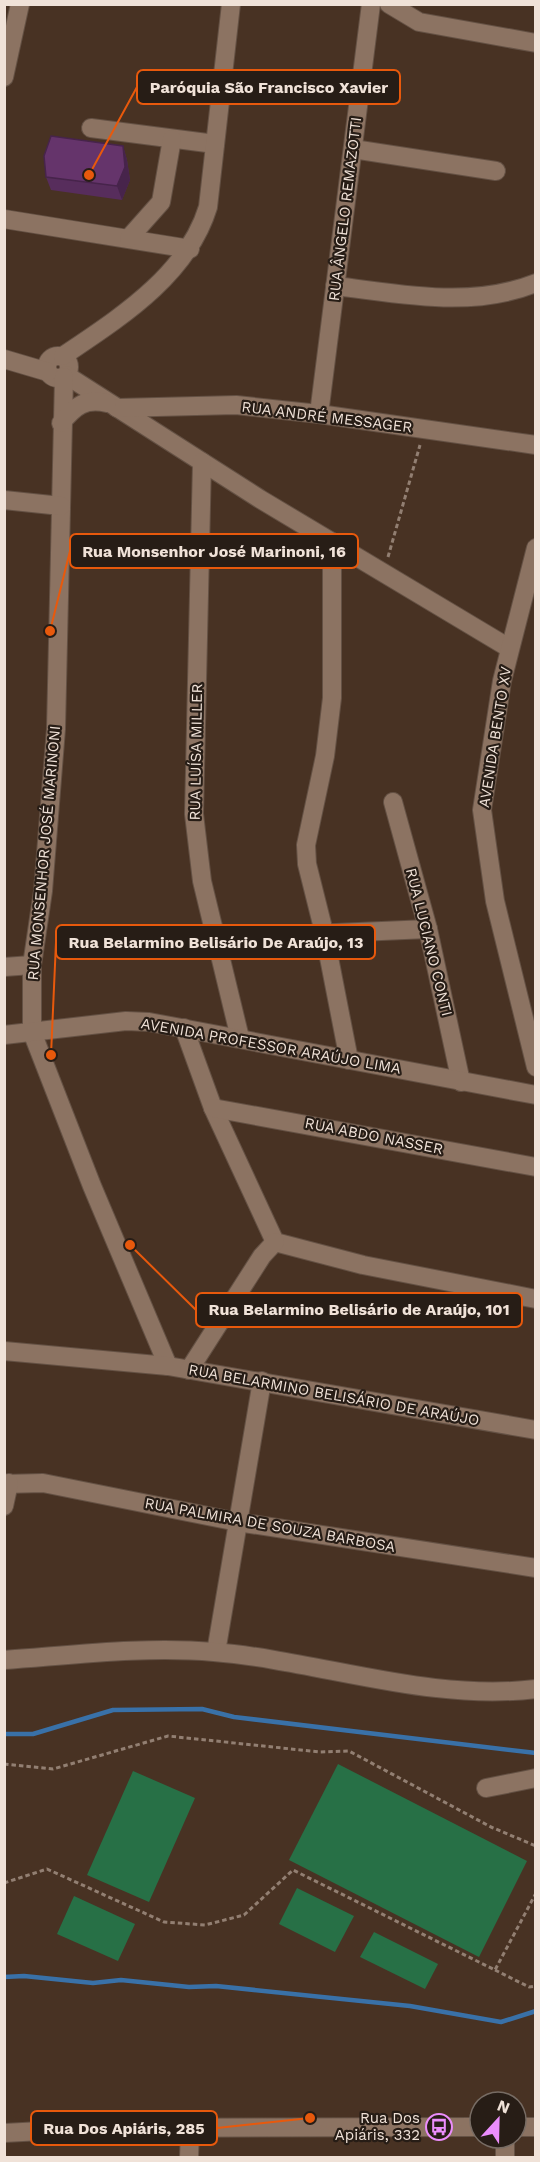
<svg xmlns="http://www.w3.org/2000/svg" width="540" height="2162" viewBox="0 0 540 2162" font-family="'Work Sans',sans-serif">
<rect width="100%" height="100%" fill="#483223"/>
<g fill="#277046">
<polygon points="338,1764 527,1861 479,1957 289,1860"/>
<polygon points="133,1771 195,1798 149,1902 87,1875"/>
<polygon points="297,1888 354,1916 335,1952 279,1924"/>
<polygon points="74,1896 135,1924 118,1961 57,1934"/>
<polygon points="374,1932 438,1964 425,1989 360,1957"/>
</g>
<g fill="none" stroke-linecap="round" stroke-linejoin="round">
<g stroke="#3971a8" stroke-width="4.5">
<polyline points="4,1734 33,1734 113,1710 202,1709 234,1717 536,1753"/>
<polyline points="4,1977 24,1976 93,1983 121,1980 189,1987 216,1986 410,2006 501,2022 536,2011"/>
</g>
<defs>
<g id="minor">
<polyline points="389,4 419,22 536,43"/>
<polyline points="4,77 20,4"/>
<polyline points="91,128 215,144"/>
<polyline points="353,149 496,171"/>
<polyline points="4,219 190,249"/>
<polyline points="129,238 161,202 172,139"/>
<path d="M335,286C403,294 470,309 536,283"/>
<circle cx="58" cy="367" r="11"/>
<path d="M63,356C119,318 187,276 208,207L231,4"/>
<polyline points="4,359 48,372"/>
<polyline points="66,375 260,499 509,648"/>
<polyline points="64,377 56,729 43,891 32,965 32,1032 92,1186 168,1366"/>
<polyline points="117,408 236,405 319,414 536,445"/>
<polyline points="319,414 371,4"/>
<path d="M61,423C75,406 85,398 107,403"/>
<polyline points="202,462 194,814 202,881 240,1038"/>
<polyline points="4,500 61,506"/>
<polyline points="332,542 332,698 325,756 306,845 307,864 324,932 349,1060"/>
<polyline points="536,548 502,681 482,810 495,901 536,1067"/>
<polyline points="393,802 428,929 461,1082"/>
<polyline points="216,938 428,929"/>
<polyline points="4,967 32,965"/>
<polyline points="184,1028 213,1108 275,1242 363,1265 536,1299"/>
<polyline points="4,1035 126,1021 149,1022 536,1095"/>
<polyline points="213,1108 536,1167"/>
<polyline points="4,1351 168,1366 536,1430"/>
<polyline points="189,1370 262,1256 275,1242"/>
<polyline points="4,1484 43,1483 238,1522 536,1568"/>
<polyline points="4,1506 9,1483"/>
<polyline points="216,1652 262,1381"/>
<path d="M4,1660C74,1655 145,1646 214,1652C321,1661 428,1702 536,1689"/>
<polyline points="486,1788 536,1778"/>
<polyline points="516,2127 536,2127"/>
<polyline points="4,2133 98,2128 480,2127"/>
<polyline points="505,2138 505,2158"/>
<polyline points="189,2158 190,2129"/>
</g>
</defs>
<use href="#minor" stroke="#645144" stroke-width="20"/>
<g stroke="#927f72" stroke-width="3" stroke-dasharray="4.5 3" stroke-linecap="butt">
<polyline points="388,557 420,445"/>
<polyline points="4,1764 53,1769 168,1736 320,1752 349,1751 491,1827 536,1846"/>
<polyline points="4,1883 47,1869 164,1922 205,1925 244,1915 293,1870 495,1970 536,1893"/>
<polyline points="495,1970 529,1987 536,1986"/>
</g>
<use href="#minor" stroke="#8c7362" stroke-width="18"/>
</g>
<polygon fill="#572d5c" points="123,146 127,160 130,180 122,200 51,190 46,177"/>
<polygon fill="#47244b" points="123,146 127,160 130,180 122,200 117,186"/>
<polygon fill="#65346b" stroke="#47244b" stroke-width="1.5" points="51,136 123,146 125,167 117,186 46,177 44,156"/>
<defs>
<symbol id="bus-ring" viewBox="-11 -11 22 22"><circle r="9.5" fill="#271d16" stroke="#eb8dfc" stroke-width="1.5"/><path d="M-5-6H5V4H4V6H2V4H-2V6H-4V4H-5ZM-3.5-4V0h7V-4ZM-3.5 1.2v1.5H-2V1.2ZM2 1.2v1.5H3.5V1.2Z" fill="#eb8dfc"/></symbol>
</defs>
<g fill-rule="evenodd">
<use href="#bus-ring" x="424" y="2112" width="30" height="30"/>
</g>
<g text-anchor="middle" stroke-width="4.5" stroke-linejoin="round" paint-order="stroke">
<g font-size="15" fill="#f0e2d8" stroke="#271d16">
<text transform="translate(345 209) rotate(-83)" y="5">RUA ÂNGELO REMAZOTTI</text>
<text transform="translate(327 417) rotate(7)" y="5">RUA ANDRÉ MESSAGER</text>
<text transform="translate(495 737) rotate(-81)" y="5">AVENIDA BENTO XV</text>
<text transform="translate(196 752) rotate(-89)" y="5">RUA LUÍSA MILLER</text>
<text transform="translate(44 853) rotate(-85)" y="5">RUA MONSENHOR JOSÉ MARINONI</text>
<text transform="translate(429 942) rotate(76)" y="5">RUA LUCIANO CONTI</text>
<text transform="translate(271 1046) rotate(10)" y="5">AVENIDA PROFESSOR ARAÚJO LIMA</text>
<text transform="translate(374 1136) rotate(11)" y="5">RUA ABDO NASSER</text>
<text transform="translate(334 1395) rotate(10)" y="5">RUA BELARMINO BELISÁRIO DE ARAÚJO</text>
<text transform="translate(270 1525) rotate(10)" y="5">RUA PALMIRA DE SOUZA BARBOSA</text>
</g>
<g font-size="15" fill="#f0e2d8" stroke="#271d16" text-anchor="end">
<text x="420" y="2123">Rua Dos<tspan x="420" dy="17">Apiáris, 332</tspan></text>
</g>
</g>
<path fill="none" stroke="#e8590c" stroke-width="2" d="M89 175L137 87M50 631L70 551M51 1055L56 942M130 1245L196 1310M310 2118L217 2128"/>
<g fill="#e8590c" stroke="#271d16" stroke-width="2">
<circle cx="89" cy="175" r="6"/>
<circle cx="50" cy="631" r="6"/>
<circle cx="51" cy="1055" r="6"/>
<circle cx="130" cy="1245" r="6"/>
<circle cx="310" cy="2118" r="6"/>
</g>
<g fill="#271d16" stroke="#e8590c" stroke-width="2">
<rect x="137" y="70" width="263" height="34" rx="6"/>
<rect x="70" y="534" width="288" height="34" rx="6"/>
<rect x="56" y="925" width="319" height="34" rx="6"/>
<rect x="196" y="1293" width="326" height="34" rx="6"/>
<rect x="31" y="2111" width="186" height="34" rx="6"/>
</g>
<g font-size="16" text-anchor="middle" font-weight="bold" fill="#f0e2d8">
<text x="269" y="93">Paróquia São Francisco Xavier</text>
<text x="214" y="557">Rua Monsenhor José Marinoni, 16</text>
<text x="216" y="948">Rua Belarmino Belisário De Araújo, 13</text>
<text x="359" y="1315">Rua Belarmino Belisário de Araújo, 101</text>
<text x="124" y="2134">Rua Dos Apiáris, 285</text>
</g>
<rect width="540" height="2162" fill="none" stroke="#f0e2d8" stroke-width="12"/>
<g transform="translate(498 2120) rotate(22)"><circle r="28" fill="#271d16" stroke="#776c64" stroke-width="1.5"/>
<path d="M0-4.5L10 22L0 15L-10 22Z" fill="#eb8dfc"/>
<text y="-9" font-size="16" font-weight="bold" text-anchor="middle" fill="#f0e2d8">N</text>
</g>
</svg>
